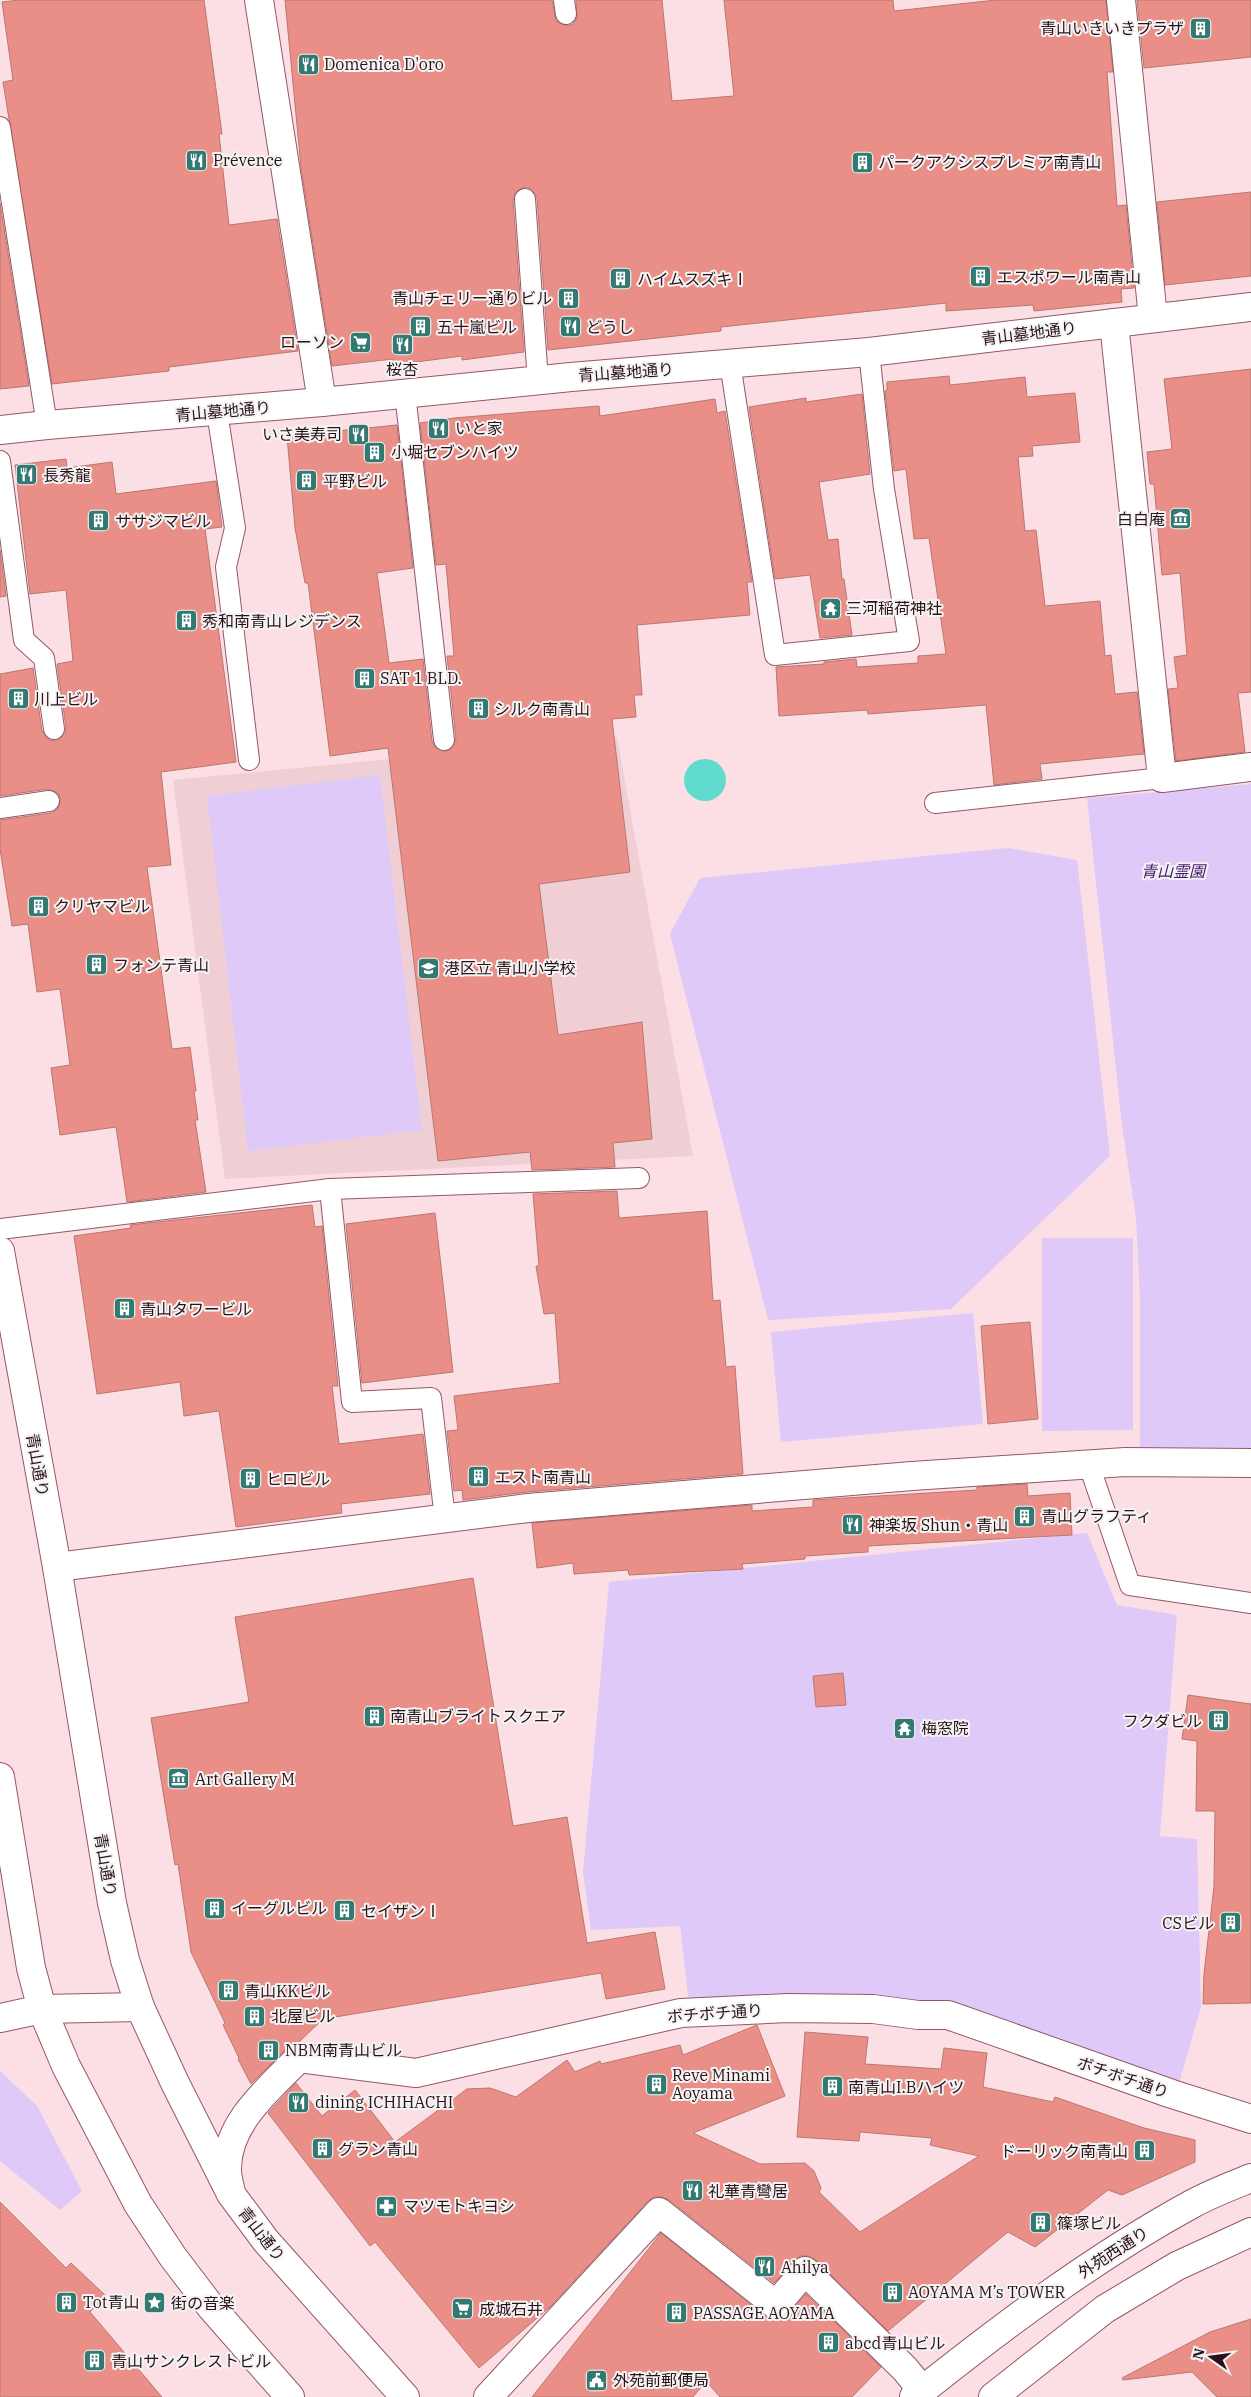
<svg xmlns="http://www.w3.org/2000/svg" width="1251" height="2397" viewBox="0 0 1251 2397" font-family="'IBM Plex Serif','Noto Sans JP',serif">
<rect width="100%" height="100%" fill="#fcdfe4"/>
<polygon fill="#efcfd4" points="617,737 693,1156 225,1179 173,780"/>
<g fill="#dec9f8">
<polygon points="380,775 422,1130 248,1151 207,796"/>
<polygon points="1251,784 1251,1450 1140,1449 1140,1297 1136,1218 1122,1125 1087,798"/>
<polygon points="1008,848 1077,860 1110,1156 951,1309 768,1320 670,934 700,878"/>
<polygon points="1042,1238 1133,1238 1133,1430 1042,1431"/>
<polygon points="973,1313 983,1424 781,1442 771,1332"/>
<polygon points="1087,1533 1117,1605 1177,1615 1160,1836 1197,1839 1201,2007 1177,2090 1001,2020 689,2003 680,1926 591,1930 583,1872 609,1582"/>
<polygon points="0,2071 37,2106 82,2191 60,2210 0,2161"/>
</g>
<circle fill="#60dbce" cx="705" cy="780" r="21"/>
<g fill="#ea8f87" stroke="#b97771">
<polygon points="19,0 204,0 222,134 219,134 229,225 277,219 298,351 169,367 169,371 52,384 3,82 13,80 2,2"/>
<polygon points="285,0 552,0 556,21 567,26 573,24 577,18 576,0 662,0 672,101 734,96 724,0 893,0 894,11 996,0 1106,0 1113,72 1107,72 1117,206 1126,205 1134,288 1121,289 1122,302 1034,311 1033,305 946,311 946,303 721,327 721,331 548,350 537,198 531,189 524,187 515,193 513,200 524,352 462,360 462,356 393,365 393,359 332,366 301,167"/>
<polygon points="1137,0 1251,0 1251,57 1144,68"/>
<polygon points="1251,192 1251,276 1165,285 1157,202"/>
<polygon points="0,203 29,386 0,389"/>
<polygon points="1251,369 1251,692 1238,693 1245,752 1176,761 1168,689 1178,688 1174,657 1187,655 1180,573 1162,575 1154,484 1150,484 1147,452 1172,449 1164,379"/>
<polygon points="949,376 950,385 1025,377 1027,397 1075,393 1080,442 1032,446 1033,456 1018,457 1025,531 1036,530 1045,606 1100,601 1105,656 1111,655 1115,694 1137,692 1144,754 1040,764 1042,779 994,785 986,705 868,714 867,710 779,716 776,667 824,664 824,662 856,659 857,667 918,663 918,656 946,654 929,538 914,539 906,469 894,471 885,391 887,390 887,382"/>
<polygon points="862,394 870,474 819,482 828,540 838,539 842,579 844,579 852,635 820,638 810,575 775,579 749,407 806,398 806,402"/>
<polygon points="715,399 717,413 725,411 752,582 747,582 750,615 637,625 642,695 634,695 636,717 612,719 630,872 539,884 558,1035 642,1022 652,1139 613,1143 615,1167 532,1170 530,1152 438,1161 388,748 330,756 308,583 305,583 295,528 287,436 397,425 413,568 377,573 389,663 423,659 432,741 435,747 445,752 451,749 456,739 447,656 454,656 446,564 436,565 420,423 454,418 599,406 600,416"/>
<polygon points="66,459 67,468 112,462 116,494 216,481 222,527 205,529 236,762 161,772 171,865 147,867 172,1049 190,1047 196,1091 194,1091 198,1120 195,1120 206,1192 127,1202 116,1127 60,1135 51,1068 70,1065 60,989 37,992 28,924 12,926 0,849 0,820 51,813 57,810 61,800 58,793 48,789 0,796 0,674 33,668 42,731 49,740 56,741 65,734 66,728 57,664 73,661 66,590 30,594 15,465"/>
<polygon points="0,550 6,596 0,597"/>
<polygon points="617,1191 619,1218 707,1211 713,1301 720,1300 726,1367 735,1366 743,1474 527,1492 463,1500 462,1490 454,1491 447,1431 458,1430 454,1396 560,1383 555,1313 544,1314 536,1266 539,1266 533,1194"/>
<polygon points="312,1205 315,1227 322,1226 338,1386 332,1386 339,1444 423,1434 430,1494 341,1504 342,1513 236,1527 219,1411 184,1416 180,1382 97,1394 74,1236 131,1228 130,1225"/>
<polygon points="435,1213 453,1372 362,1383 346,1224"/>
<polygon points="1030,1322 1038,1419 988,1424 981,1326"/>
<polygon points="1027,1484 1028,1496 1070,1493 1072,1535 868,1546 868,1552 805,1556 805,1559 742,1564 743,1569 629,1575 628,1570 574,1574 573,1563 537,1568 532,1523 752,1505 752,1511 813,1507 813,1500 977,1490 977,1487"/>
<polygon points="473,1578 513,1826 567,1817 587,1943 655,1932 665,1989 606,1999 601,1973 323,2019 298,2043 288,2047 251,2084 238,2059 239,2058 223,2025 225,2023 191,1952 178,1864 175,1865 151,1718 249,1702 235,1617"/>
<polygon points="843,1673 846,1705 816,1707 813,1676"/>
<polygon points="1188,1695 1251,1704 1251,2003 1203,2004 1204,1974 1214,1886 1215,1811 1196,1811 1197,1741 1182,1739"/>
<polygon points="757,2025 785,2096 693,2133 760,2164 805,2163 814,2171 821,2188 819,2192 860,2232 979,2156 930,2145 932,2138 860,2132 859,2141 797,2137 805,2032 868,2037 865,2064 941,2069 944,2048 987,2053 983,2087 1053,2102 1055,2097 1144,2128 1195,2140 1195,2162 1122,2195 1108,2190 1035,2247 1008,2232 888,2331 816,2260 808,2256 800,2256 774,2283 669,2200 662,2197 654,2197 648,2201 550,2307 479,2368 375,2242 370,2246 268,2113 296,2083 322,2116 355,2090 395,2142 467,2089 490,2088 516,2097 567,2060 575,2072 600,2061 601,2064 680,2045 683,2055"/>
<polygon points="0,2202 66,2268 71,2263 106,2296 90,2312 162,2397 0,2397"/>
<polygon points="661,2233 766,2317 773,2320 781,2320 788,2315 806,2294 881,2367 852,2397 720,2397 706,2381 693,2397 532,2397"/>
<polygon points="1251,2319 1251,2397 1217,2397 1192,2372 1123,2380 1122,2378 1210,2332"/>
</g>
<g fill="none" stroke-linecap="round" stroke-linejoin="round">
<defs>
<g id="service">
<polyline points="564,0 566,14"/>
<polyline points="0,127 47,425"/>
<polyline points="525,199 538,381"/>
<polyline points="730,363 775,655 909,641 884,489 869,352"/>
<polyline points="405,393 444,740"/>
<polyline points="217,412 235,528 226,567 249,760"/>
<polyline points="0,461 24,640 44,658 54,729"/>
<polyline points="935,803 1162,778"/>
<polyline points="0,808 49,801"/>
<polyline points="330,1189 352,1402 431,1398 445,1519"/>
<polyline points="0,1229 330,1189 639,1178"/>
<polyline points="1089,1465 1130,1585 1251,1603"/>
</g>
<g id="minor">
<polyline points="259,0 322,402"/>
<polyline points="1121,0 1153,318"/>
<polyline points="1114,323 1162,778 1251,767"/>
<polyline points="0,430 47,425 322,402 571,377 869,352 1251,307"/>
<polyline points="57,1567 528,1508 912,1476 1125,1462 1251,1463"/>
<path d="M231,2193C230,2186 227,2178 227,2170C226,2123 269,2089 299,2058L416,2073L681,2013L788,2008L873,2009L918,2015H948L1172,2094L1251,2119"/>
<polyline points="488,2397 659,2212 776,2305 805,2271 905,2369 922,2390"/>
</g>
<polyline id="tertiary" points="0,2018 42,2009 140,2007"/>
<g id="secondary">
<path d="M914,2397C1002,2327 1093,2258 1192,2204C1210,2194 1231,2186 1251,2178"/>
<polyline points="993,2397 1105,2309 1177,2266 1251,2232"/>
</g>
<g id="trunk">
<polyline points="0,1251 57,1567 112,1903 125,1960 140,2007 175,2083 231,2194 266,2241 405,2397"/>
<polyline points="0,1777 31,1968 42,2009 66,2066 138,2204 173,2257 211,2307 290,2397"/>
</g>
</defs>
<use href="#service" stroke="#955765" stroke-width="22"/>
<use href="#minor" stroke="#955765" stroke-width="30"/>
<use href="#tertiary" stroke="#955765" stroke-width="30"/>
<use href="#secondary" stroke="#955765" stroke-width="30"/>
<use href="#trunk" stroke="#955765" stroke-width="30"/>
<use href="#service" stroke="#fff" stroke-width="20"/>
<use href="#minor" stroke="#fff" stroke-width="28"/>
<use href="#tertiary" stroke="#fff" stroke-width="28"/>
<use href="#secondary" stroke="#fff" stroke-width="28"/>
<use href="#trunk" stroke="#fff" stroke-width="28"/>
</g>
<defs>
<symbol id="building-square" viewBox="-11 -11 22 22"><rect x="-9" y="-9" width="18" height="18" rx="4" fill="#327972" stroke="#f4f4f4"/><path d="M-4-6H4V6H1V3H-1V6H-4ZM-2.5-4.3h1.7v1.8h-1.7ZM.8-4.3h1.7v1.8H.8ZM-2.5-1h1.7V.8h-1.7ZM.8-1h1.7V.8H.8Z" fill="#fff"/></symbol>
<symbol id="restaurant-square" viewBox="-11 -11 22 22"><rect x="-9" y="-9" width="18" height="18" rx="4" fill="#327972" stroke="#f4f4f4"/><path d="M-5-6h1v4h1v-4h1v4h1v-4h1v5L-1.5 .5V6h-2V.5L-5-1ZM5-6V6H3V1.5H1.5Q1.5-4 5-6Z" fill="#fff"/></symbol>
<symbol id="supermarket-square" viewBox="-11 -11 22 22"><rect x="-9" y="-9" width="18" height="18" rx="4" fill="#327972" stroke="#f4f4f4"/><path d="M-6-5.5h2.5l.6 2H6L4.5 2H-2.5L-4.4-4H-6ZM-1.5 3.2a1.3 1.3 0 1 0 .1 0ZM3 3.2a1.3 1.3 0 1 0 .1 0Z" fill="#fff"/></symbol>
<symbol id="museum-square" viewBox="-11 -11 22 22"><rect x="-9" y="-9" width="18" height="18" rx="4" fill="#327972" stroke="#f4f4f4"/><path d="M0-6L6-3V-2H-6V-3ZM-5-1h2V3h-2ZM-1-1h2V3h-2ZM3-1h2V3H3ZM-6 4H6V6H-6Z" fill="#fff"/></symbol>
<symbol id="temple-square" viewBox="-11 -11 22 22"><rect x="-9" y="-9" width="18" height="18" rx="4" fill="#327972" stroke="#f4f4f4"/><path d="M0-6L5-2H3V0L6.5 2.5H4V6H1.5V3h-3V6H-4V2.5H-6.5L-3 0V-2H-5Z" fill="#fff"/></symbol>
<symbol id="school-square" viewBox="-11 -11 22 22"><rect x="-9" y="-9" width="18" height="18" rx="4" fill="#327972" stroke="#f4f4f4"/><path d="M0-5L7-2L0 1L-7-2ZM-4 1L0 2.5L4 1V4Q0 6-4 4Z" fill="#fff"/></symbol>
<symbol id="pharmacy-square" viewBox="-11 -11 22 22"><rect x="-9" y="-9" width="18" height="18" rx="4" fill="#327972" stroke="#f4f4f4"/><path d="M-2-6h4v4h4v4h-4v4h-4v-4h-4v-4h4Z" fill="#fff"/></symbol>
<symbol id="sight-square" viewBox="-11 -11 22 22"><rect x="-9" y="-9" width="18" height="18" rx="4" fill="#327972" stroke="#f4f4f4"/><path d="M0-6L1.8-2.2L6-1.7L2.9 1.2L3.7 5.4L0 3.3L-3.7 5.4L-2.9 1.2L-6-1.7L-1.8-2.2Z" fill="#fff"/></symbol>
<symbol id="civic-square" viewBox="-11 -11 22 22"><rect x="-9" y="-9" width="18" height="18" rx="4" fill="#327972" stroke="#f4f4f4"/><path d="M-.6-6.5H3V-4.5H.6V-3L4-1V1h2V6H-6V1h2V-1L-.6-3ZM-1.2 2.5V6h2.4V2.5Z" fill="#fff"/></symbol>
</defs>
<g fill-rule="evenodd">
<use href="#building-square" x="1188" y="16" width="25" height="25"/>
<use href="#restaurant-square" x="296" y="52" width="25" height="25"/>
<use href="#restaurant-square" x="184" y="148" width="25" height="25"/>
<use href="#building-square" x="850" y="150" width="25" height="25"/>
<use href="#building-square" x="968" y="264" width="25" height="25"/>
<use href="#building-square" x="608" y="266" width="25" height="25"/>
<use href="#building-square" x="556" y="286" width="25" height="25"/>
<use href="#building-square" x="408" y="314" width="25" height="25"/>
<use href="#restaurant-square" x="558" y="314" width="25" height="25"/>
<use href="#supermarket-square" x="348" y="330" width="25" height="25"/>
<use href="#restaurant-square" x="390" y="332" width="25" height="25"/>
<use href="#restaurant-square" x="426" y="416" width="25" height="25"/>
<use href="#restaurant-square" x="346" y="422" width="25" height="25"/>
<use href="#building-square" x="362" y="440" width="25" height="25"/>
<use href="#restaurant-square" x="14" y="462" width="25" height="25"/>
<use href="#building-square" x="294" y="468" width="25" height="25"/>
<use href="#museum-square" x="1168" y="506" width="25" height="25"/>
<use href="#building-square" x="86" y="508" width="25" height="25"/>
<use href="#temple-square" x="818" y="596" width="25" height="25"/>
<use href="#building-square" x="174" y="608" width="25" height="25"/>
<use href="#building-square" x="352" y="666" width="25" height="25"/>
<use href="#building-square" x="6" y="686" width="25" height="25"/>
<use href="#building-square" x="466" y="696" width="25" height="25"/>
<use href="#building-square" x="26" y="894" width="25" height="25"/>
<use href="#building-square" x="84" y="952" width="25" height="25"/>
<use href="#school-square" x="416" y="956" width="25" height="25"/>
<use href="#building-square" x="112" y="1296" width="25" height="25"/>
<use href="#building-square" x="466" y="1464" width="25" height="25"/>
<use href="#building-square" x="238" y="1466" width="25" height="25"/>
<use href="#building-square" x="1012" y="1504" width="25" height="25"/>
<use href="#restaurant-square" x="840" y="1512" width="25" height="25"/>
<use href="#building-square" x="362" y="1704" width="25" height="25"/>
<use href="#building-square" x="1206" y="1708" width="25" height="25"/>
<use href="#temple-square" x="892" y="1716" width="25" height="25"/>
<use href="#museum-square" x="166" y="1766" width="25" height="25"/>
<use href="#building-square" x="202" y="1896" width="25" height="25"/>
<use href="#building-square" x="332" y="1898" width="25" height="25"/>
<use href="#building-square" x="1218" y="1910" width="25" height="25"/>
<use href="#building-square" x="216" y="1978" width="25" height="25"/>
<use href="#building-square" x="242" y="2004" width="25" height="25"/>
<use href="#building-square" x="256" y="2038" width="25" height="25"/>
<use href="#building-square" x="644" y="2072" width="25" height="25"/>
<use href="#building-square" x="820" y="2074" width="25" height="25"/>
<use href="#restaurant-square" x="286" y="2090" width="25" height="25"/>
<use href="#building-square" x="310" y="2136" width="25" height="25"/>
<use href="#building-square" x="1132" y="2138" width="25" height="25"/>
<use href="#restaurant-square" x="680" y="2178" width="25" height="25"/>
<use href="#pharmacy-square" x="374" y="2194" width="25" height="25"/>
<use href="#building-square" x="1028" y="2210" width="25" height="25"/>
<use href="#restaurant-square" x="752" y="2254" width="25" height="25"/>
<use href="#building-square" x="880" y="2280" width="25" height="25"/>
<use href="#building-square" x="54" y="2290" width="25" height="25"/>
<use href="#sight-square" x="142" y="2290" width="25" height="25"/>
<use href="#supermarket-square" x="450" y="2296" width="25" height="25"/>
<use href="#building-square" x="664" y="2300" width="25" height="25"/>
<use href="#building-square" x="816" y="2330" width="25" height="25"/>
<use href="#building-square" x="82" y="2348" width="25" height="25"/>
<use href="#civic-square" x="584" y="2368" width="25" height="25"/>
</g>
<g text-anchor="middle" stroke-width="4" stroke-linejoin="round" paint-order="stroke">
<g font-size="16" fill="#2b1218" stroke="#f4f4f4" text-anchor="start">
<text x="1184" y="34" text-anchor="end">青山いきいきプラザ</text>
<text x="324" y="70">Domenica D'oro</text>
<text x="213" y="166">Prévence</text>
<text x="878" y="168">パークアクシスプレミア南青山</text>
<text x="997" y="283">エスポワール南青山</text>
<text x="637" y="285">ハイムスズキⅠ</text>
<text x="552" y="304" text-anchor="end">青山チェリー通りビル</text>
<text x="437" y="333">五十嵐ビル</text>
<text x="586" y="333">どうし</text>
<text x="344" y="348" text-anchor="end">ローソン</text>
<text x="402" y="375" text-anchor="middle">桜杏</text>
<text x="455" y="434">いと家</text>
<text x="342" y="440" text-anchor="end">いさ美寿司</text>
<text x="391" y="458">小堀セブンハイツ</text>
<text x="43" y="481">長秀龍</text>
<text x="323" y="487">平野ビル</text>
<text x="1165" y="525" text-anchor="end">白白庵</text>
<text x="115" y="527">ササジマビル</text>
<text x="846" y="614">三河稲荷神社</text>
<text x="202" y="627">秀和南青山レジデンス</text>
<text x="380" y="684">SAT 1 BLD.</text>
<text x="34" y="705">川上ビル</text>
<text x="494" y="715">シルク南青山</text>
<text x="54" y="912">クリヤマビル</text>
<text x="113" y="971">フォンテ青山</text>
<text x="444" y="974">港区立 青山小学校</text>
<text x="140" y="1315">青山タワービル</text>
<text x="495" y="1483">エスト南青山</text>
<text x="266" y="1485">ヒロビル</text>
<text x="1041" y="1522">青山グラフティ</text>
<text x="869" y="1531">神楽坂 Shun・青山</text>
<text x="390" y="1722">南青山ブライトスクエア</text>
<text x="1202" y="1727" text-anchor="end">フクダビル</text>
<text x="921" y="1734">梅窓院</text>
<text x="195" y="1785">Art Gallery M</text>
<text x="231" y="1914">イーグルビル</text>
<text x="361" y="1917">セイザンⅠ</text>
<text x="1214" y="1929" text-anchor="end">CSビル</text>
<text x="244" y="1997">青山KKビル</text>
<text x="271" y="2022">北屋ビル</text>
<text x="285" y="2056">NBM南青山ビル</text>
<text x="672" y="2081">Reve Minami<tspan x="672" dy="18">Aoyama</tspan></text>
<text x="848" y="2093">南青山I.Bハイツ</text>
<text x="315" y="2108">dining ICHIHACHI</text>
<text x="338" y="2155">グラン青山</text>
<text x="1128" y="2157" text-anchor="end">ドーリック南青山</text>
<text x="708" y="2197">礼華青彎居</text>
<text x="403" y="2212">マツモトキヨシ</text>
<text x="1057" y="2229">篠塚ビル</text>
<text x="781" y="2273">Ahilya</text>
<text x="908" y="2298">AOYAMA M’s TOWER</text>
<text x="83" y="2308">Tot青山</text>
<text x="171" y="2309">街の音楽</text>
<text x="479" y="2315">成城石井</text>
<text x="693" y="2319">PASSAGE AOYAMA</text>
<text x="845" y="2349">abcd青山ビル</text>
<text x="111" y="2367">青山サンクレストビル</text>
<text x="613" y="2386">外苑前郵便局</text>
</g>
<g font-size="16" fill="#2b1218" stroke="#f4f4f4">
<text transform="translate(1029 333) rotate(-7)" y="6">青山墓地通り</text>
<text transform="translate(626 372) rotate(-4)" y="6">青山墓地通り</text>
<text transform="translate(223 411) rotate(-5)" y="6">青山墓地通り</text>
<text transform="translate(38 1465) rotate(80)" y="6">青山通り</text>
<text transform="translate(106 1865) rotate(80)" y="6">青山通り</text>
<text transform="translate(715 2013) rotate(-4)" y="6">ボチボチ通り</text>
<text transform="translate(1123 2077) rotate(19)" y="6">ボチボチ通り</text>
<text transform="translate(262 2234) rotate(52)" y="6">青山通り</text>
<text transform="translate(1113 2252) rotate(-33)" y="6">外苑西通り</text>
</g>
<g font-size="16" font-style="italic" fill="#45136b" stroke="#f4f4f4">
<text x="1173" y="877">青山霊園</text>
</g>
</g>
<g transform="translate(1211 2357) rotate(284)" stroke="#f4f4f4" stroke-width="4" paint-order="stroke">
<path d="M0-4L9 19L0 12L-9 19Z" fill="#2b1218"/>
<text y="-8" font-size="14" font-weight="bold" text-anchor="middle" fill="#2b1218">N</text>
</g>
</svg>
